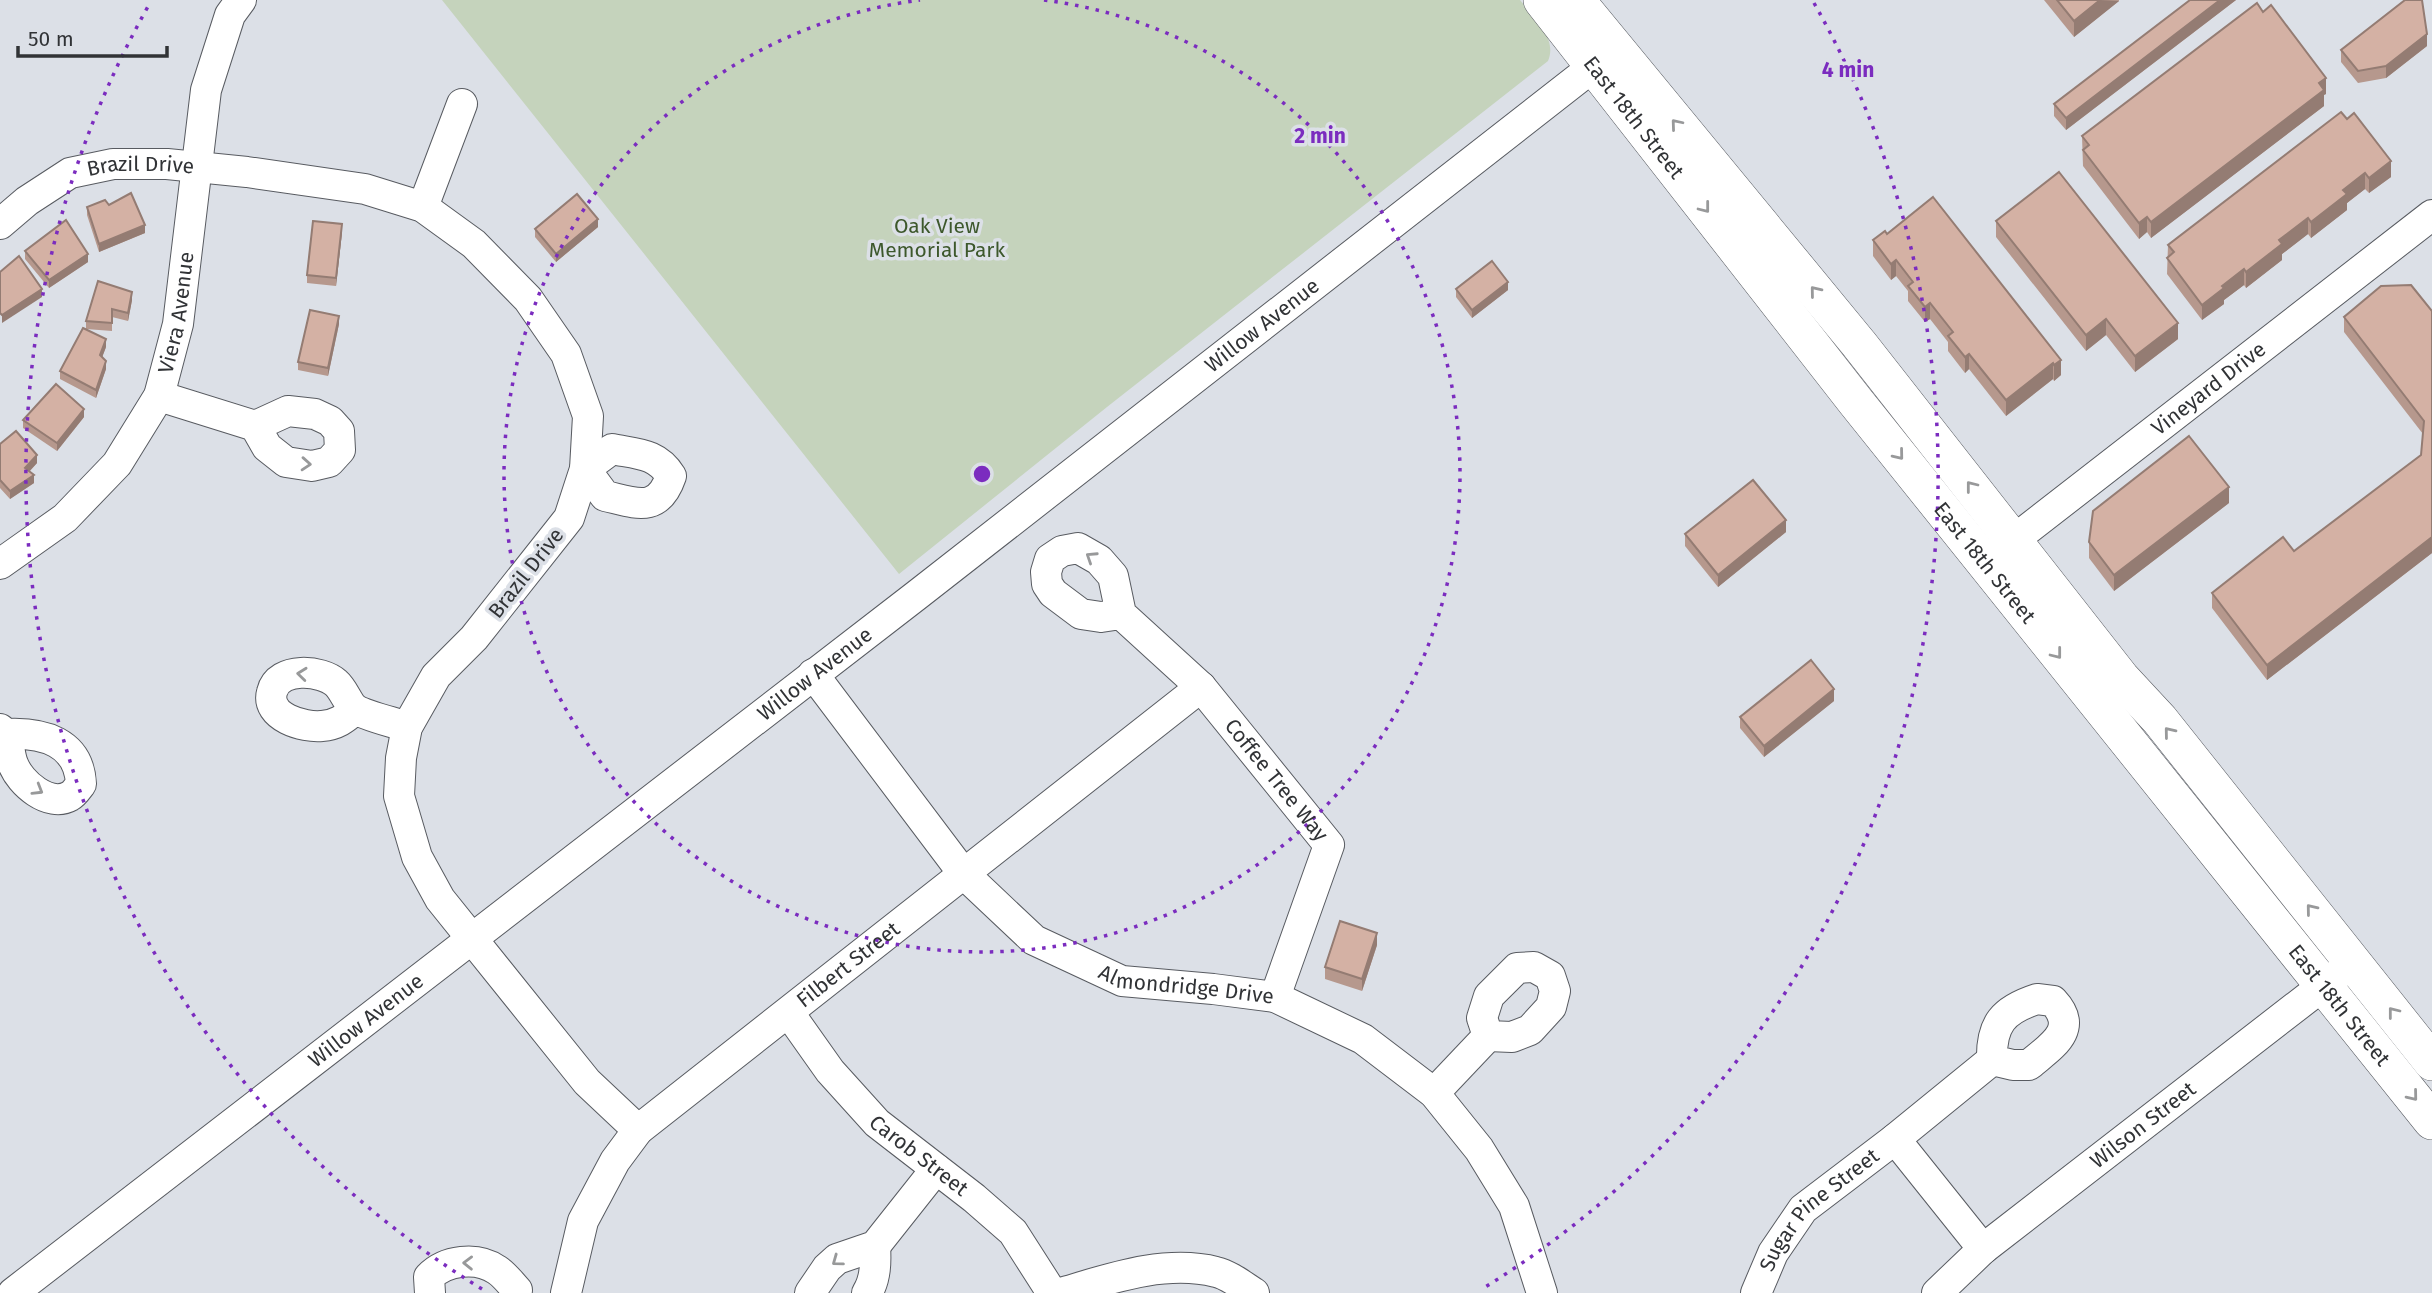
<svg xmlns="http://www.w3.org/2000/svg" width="2432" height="1293" viewBox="0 0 2432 1293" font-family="'Fira Sans',sans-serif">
<rect width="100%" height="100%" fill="#dce0e7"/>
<path fill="#c5d3bc" d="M442,0H1520C1533,17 1558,38 1548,61L1107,407L899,574Z"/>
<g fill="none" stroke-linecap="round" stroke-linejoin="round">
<defs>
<g id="minor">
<polyline points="423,207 462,104"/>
<path id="s1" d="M0,224L27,201L70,173L113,164H167L247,172L365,189L423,207L474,244L528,299L566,354L588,416L585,469L569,518L474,638L436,676L407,727L401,758L399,796L417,857L440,899L587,1082L638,1130"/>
<polyline points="159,396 255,426 267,447 286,462 312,466 329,462 340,450 339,431 330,421 315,414 288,411 255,426"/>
<path d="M612,449C637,454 657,453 671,476C658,514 636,503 605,496L585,469Z"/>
<path id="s2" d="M1997,553L2432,215"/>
<path id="s3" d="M0,564L65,518L117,464L159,396L178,324L206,90L230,15L241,0"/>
<path id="s4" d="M1121,614L1101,617L1081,614L1053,593L1047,584L1046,572L1050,559L1062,551L1078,548L1099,560L1113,576L1121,614L1201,687L1329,845L1275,997"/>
<path id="s5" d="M813,674L963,873L1034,940L1122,981L1213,989L1275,997L1363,1039L1434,1093L1479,1149L1514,1206L1542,1293"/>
<path d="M355,709C345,719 336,725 322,726C304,728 265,717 272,692C278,666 322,670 336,683C344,690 348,704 355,709C363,715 396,723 407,727"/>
<path d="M0,729C11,738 8,752 13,764C20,783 49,808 70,796C74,794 78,788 81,784C79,742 43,732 6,734"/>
<polygon points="1534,967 1550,976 1555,991 1551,1007 1530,1030 1512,1037 1488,1036 1482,1018 1489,996 1517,968"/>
<path d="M2037,999L2053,1001C2080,1030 2051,1046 2029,1065H2013L1992,1060C1991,1024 2003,1010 2037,999Z"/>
<path id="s6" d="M789,1013L830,1071L877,1123L974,1198L1013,1232L1052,1293"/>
<polyline points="1434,1093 1488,1036"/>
<polyline points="1895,1139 1983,1249"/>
<path id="s7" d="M13,1293L917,595L1612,52"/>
<path d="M430,1293L429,1277C445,1260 477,1256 497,1270C505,1275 511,1284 517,1290"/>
<path id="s8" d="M566,1293L583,1221L615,1161L638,1130L1201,687"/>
<polyline points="810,1293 827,1268 837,1259 875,1246 936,1169"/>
<path d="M867,1293C876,1279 876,1261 875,1246"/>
<path d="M1061,1293C1109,1279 1165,1259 1216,1272C1229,1275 1243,1286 1254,1293"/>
<path id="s9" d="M1756,1293L1773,1253L1803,1209L1895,1139L1992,1060"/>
<path id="s10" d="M1937,1293L1983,1249L2342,971"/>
</g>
<g id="major">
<path id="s11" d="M1542,0L1856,402L2432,1121"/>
<polyline points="1576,0 1859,344 2121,678 2160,720 2432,1062"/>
</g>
</defs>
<use href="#minor" stroke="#585b61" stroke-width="32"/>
<use href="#major" stroke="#585b61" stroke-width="38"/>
<use href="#minor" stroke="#fff" stroke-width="30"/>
<use href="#major" stroke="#fff" stroke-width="37"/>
</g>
<g fill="#b6988d">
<polygon points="2044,0 2119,0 2119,1 2074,37"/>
<polygon points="2190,0 2236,0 2066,130 2054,116 2054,104"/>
<polygon points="2427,46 2386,78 2358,83 2341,62 2341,50"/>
<polygon points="2326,94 2324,95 2324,106 2151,238 2147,232 2139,239 2083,166 2082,136"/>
<polygon points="2347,119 2391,177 2369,193 2365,189 2347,203 2347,210 2311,238 2308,234 2282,254 2282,260 2246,288 2244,285 2224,300 2224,304 2202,320 2167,274 2168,245"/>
<polygon points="1933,197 2061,375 2054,381 2053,379 2006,416 1969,369 1965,373 1948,351 1948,342 1930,319 1925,322 1908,301 1908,291 1896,276 1891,280 1873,256 1873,240 1887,234"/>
<polygon points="109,205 145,233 99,252 87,215 87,207"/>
<polygon points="1996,221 2178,339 2135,372 2106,335 2086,351 1996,237"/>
<polygon points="598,227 556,262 535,237 535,229"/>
<polygon points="342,232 336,286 307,283 307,275"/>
<polygon points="25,251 88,262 49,288 25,259"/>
<polygon points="1456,289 1508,290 1472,318 1456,297"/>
<polygon points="132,300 128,321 112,317 112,331 86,329 86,321"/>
<polygon points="2432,311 2432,553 2267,680 2212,608 2212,593 2294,551 2421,455 2423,434 2344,332 2344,317"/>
<polygon points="339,324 328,376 298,370 298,362"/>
<polygon points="106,347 102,357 106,369 96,398 60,379 60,371"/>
<polygon points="84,417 57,451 23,428 23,420"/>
<polygon points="0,444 37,463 29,472 34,483 10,499 0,488"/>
<polygon points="2229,503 2114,591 2089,558 2089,542"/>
<polygon points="1786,532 1718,587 1685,546 1685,534"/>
<polygon points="1834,701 1764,757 1740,728 1740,717"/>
<polygon points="1377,945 1362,991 1325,979 1325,967"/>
</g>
<g fill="#947c73">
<polygon points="2100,0 2119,1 2074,37 2074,21"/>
<polygon points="2220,0 2236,0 2066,130 2066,118"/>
<polygon points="2427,34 2427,46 2386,78 2386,66"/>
<polygon points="2326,78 2326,94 2324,95 2324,106 2151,238 2151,222"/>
<polygon points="2391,161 2391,177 2369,193 2369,178"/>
<polygon points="2365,173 2365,189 2347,203 2347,210 2311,238 2311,222 2343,190"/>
<polygon points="2147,217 2147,232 2139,239 2139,223"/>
<polygon points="2308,218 2308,234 2282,254 2282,260 2246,288 2246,272 2279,240"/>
<polygon points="598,219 598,227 556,262 556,254"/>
<polygon points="342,224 342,232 336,286 336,278"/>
<polygon points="145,225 145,233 99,252 99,244"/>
<polygon points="88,254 88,262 49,288 49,280"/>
<polygon points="1896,260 1896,276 1891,280 1891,264"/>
<polygon points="2244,269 2244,285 2224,300 2224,304 2202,320 2202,305 2222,286"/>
<polygon points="1508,282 1508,290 1472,318 1472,310"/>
<polygon points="42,289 42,297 2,323 2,315"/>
<polygon points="132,292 132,300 128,321 128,313"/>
<polygon points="1930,303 1930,319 1925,322 1925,307"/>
<polygon points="339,316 339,324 328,376 328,368"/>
<polygon points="2106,319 2106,335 2086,351 2086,335"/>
<polygon points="2178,323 2178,339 2135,372 2135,356"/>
<polygon points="106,339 106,347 100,363 100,355"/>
<polygon points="1969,354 1969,369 1965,373 1965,357"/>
<polygon points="2061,360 2061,375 2054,381 2054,365"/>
<polygon points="106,361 106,369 96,398 96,390"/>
<polygon points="2053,363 2053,379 2006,416 2006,400"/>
<polygon points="84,409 84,417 57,451 57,443"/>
<polygon points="37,455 37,463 25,476 25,468"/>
<polygon points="34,475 34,483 10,499 10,491"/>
<polygon points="2229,487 2229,503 2114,591 2114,575"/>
<polygon points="1786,520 1786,532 1718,587 1718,575"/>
<polygon points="2432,537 2432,553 2267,680 2267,665"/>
<polygon points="1834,689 1834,701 1764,757 1764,746"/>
<polygon points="1377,933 1377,945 1362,991 1362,979"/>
</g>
<g fill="#d4b1a4" stroke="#947c73" stroke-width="2">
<polygon points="2057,0 2100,0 2074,21"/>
<polygon points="2190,0 2220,0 2066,118 2054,104"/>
<polygon points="2405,0 2422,0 2427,34 2386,66 2358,71 2341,50"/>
<polygon points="2257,3 2263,12 2271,5 2326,78 2319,83 2324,90 2151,222 2147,217 2139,223 2083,150 2089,145 2082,136"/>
<polygon points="2341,112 2347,119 2354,113 2391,161 2369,178 2365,173 2343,190 2347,194 2311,222 2308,218 2279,240 2282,244 2246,272 2244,269 2222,286 2224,288 2202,305 2167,258 2174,252 2168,245"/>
<polygon points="2059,172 2178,323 2135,356 2106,319 2086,335 1996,221"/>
<polygon points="131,193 145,225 99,244 87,207 105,200 109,205"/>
<polygon points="577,194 598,219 556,254 535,229"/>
<polygon points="1933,197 2061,360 2054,365 2053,363 2006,400 1969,354 1965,357 1948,336 1953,332 1930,303 1925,307 1908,286 1913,282 1896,260 1891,264 1873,240 1885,231 1887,234"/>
<polygon points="66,220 88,254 49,280 25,251"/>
<polygon points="313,221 342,224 336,278 307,275"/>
<polygon points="19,256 42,289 2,315 0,313 0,272"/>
<polygon points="1492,261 1508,282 1472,310 1456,289"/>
<polygon points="98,281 132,292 128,313 112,309 112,323 86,321"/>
<polygon points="2411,285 2432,311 2432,537 2267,665 2212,593 2283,537 2294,551 2421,455 2424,421 2344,317 2381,286"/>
<polygon points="310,310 339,316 328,368 298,362"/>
<polygon points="83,328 106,339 100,355 106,361 96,390 60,371"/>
<polygon points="56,384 84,409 57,443 23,420"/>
<polygon points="16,431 37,455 25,468 34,475 10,491 0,480 0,444"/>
<polygon points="2189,436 2229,487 2114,575 2089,542 2093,511"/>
<polygon points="1753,480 1786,520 1718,575 1685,534"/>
<polygon points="1811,660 1834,689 1764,746 1740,717"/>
<polygon points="1340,921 1377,933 1362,979 1325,967"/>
</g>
<defs><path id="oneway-chevron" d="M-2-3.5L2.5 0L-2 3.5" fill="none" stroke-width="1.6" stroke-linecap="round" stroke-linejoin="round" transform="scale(1.75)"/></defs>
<g stroke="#98999a">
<use href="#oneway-chevron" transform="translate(1676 124) rotate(-130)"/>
<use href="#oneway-chevron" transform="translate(1705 208) rotate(52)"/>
<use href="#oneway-chevron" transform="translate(1815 291) rotate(-129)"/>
<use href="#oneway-chevron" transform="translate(1899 455) rotate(51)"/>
<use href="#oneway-chevron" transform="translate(306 464) rotate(4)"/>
<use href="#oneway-chevron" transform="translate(1971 486) rotate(-128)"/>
<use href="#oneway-chevron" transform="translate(1091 557) rotate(-147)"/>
<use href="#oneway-chevron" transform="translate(2057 654) rotate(52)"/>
<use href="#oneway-chevron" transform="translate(302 674) rotate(-174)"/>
<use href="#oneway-chevron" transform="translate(2169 732) rotate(-129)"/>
<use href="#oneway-chevron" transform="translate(38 790) rotate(31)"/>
<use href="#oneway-chevron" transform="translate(2311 909) rotate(-129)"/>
<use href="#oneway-chevron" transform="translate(2393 1012) rotate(-128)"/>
<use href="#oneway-chevron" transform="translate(2413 1096) rotate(51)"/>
<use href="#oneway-chevron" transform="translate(837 1261) rotate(144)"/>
<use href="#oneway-chevron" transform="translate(468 1263) rotate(-179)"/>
</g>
<g fill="none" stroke="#7b2cbf" stroke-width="3.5" stroke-dasharray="3.5 7">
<path d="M1044 0A478 478 0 1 1 920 0"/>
<path d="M482 1289A956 956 0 0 1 150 3M1814 3A956 956 0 0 1 1482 1289"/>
</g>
<g text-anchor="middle" stroke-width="7" stroke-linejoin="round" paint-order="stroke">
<g font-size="21" fill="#313336" stroke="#dce0e7">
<text dy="7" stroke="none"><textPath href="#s11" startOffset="149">East 18th Street</textPath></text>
<text dy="7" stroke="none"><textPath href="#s1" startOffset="158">Brazil Drive</textPath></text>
<text dy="7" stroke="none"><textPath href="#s3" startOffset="320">Viera Avenue</textPath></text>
<text dy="7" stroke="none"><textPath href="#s7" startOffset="1580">Willow Avenue</textPath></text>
<text dy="7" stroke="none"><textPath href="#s2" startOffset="268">Vineyard Drive</textPath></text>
<text dy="7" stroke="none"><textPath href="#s11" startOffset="716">East 18th Street</textPath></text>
<text transform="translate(526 573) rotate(-52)" y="7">Brazil Drive</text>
<text dy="7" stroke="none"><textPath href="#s7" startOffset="1013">Willow Avenue</textPath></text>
<text dy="7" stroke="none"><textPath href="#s4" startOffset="455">Coffee Tree Way</textPath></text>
<text dy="7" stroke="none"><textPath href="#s8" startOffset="448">Filbert Street</textPath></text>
<text dy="7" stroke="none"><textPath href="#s5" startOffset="508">Almondridge Drive</textPath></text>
<text dy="7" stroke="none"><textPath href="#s11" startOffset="1283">East 18th Street</textPath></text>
<text dy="7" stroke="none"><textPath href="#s7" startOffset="446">Willow Avenue</textPath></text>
<text dy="7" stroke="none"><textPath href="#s10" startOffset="266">Wilson Street</textPath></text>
<text dy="7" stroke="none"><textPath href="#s6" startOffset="194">Carob Street</textPath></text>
<text dy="7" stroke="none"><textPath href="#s9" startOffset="107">Sugar Pine Street</textPath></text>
</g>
<g font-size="21" fill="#3d582c" stroke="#dce0e7">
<text x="937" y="233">Oak View<tspan x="937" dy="24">Memorial Park</tspan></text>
</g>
</g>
<circle cx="982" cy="474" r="10" fill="#7b2cbf" stroke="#dce0e7" stroke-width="3.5"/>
<g font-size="21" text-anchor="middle" font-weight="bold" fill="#7b2cbf" stroke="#dce0e7" stroke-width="7" stroke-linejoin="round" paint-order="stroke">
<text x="1848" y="77">4 min</text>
<text x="1320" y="143">2 min</text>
</g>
<path d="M18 46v10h149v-10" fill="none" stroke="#313336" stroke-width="3.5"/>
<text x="28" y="46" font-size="21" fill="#313336" stroke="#dce0e7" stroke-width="5" paint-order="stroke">50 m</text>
</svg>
